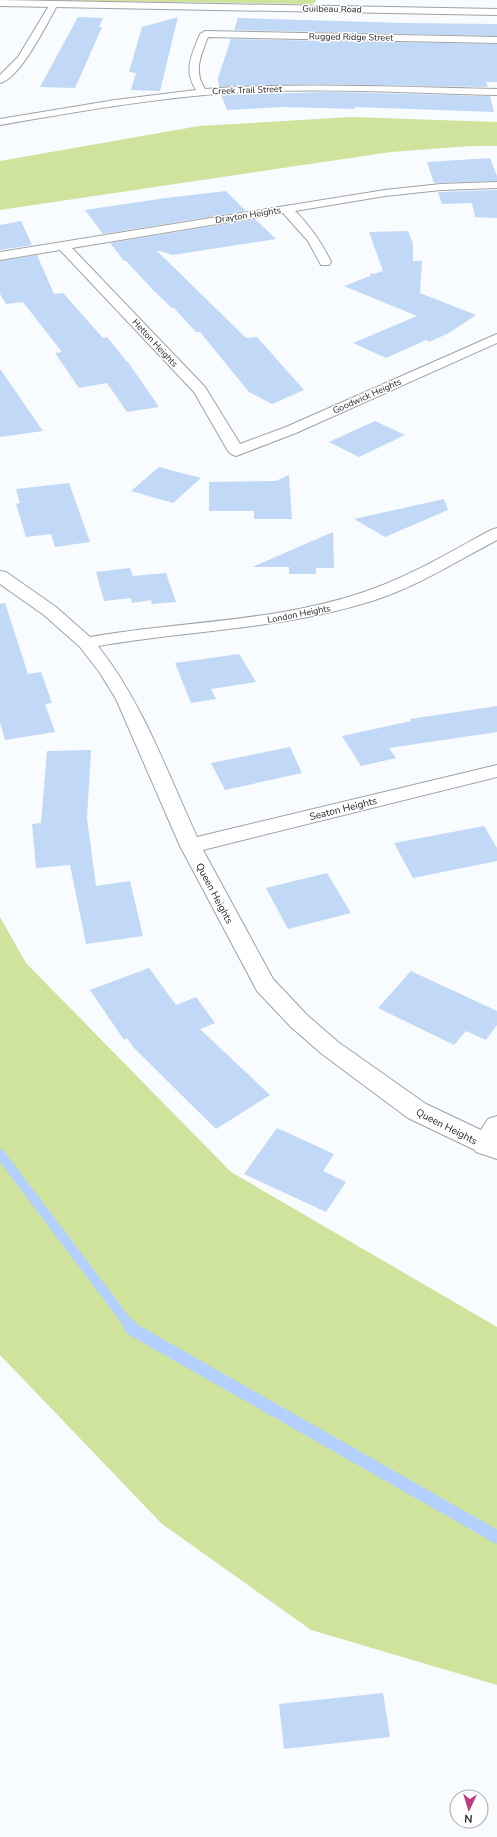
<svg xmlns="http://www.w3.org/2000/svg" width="497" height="1837" viewBox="0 0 497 1837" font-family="'Nunito Sans',sans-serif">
<rect width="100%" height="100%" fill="#f8fbff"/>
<g fill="#cfe39c">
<polygon points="29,0 316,0 315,3 308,4"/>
<polygon points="351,117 497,122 497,146 471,146 391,152 0,210 0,161 199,126"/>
<polygon points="0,917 26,963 231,1172 497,1327 497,1685 311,1630 162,1524 0,1355"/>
</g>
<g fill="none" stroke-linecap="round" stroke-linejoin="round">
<polyline stroke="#b4d0ff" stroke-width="10" points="0,1154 130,1326"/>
<polyline stroke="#b4d0ff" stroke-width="13" points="129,1325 132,1329 497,1537"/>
</g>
<g fill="#c1d9f6">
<polygon points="78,17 103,18 99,27 102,27 75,88 40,87"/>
<polygon points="178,17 160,91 131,90 136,73 129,72 142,27"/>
<polygon points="238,18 404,23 497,24 497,36 234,30"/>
<polygon points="231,39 497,44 497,82 486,82 488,87 314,84 219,87 218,78"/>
<polygon points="330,92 490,96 494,112 355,107 355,109 283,107 227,110 221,95"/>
<polygon points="490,158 497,176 497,181 434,183 427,162"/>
<polygon points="497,190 497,218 475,217 472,203 442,204 438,192"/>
<polygon points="226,191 246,211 103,234 85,210 166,198"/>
<polygon points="255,219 276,239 173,255 156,250 246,338 257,337 304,390 272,404 249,392 200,332 196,332 174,308 172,308 154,291 126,261 124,261 110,243"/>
<polygon points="21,221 32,245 0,250 0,225"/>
<polygon points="408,231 413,244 413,261 422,261 420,293 476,315 449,333 429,342 426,340 386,358 353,343 417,316 344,286 370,276 371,273 374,274 383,271 369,232"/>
<polygon points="37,255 54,294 63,293 103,338 107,337 127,362 128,362 159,407 127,412 107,383 79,388 55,353 62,352 23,302 6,304 0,294 0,261"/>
<polygon points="0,369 43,431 0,437"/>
<polygon points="375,421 405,435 359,457 329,442"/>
<polygon points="159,467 201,478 173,503 131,491"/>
<polygon points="289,475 292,519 254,519 254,511 209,511 209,482 276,481"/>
<polygon points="69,483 90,542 55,547 51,534 26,537 16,504 20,503 16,489"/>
<polygon points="444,499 448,510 385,537 354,519"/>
<polygon points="333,532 334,568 316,568 316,574 289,574 289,567 252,567"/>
<polygon points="130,568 133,576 166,573 176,602 152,604 151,600 132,603 131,598 104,601 96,572"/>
<polygon points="5,603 28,674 41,672 52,703 45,704 55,732 5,740 0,722 0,604"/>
<polygon points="239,654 256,682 211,689 216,699 191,703 175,663"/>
<polygon points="497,706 497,732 389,748 396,758 361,766 342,736 411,721 410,719"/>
<polygon points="290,747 302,773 225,790 211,763"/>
<polygon points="91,750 87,818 96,886 130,881 143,936 86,944 70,865 36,868 32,824 41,823 47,751"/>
<polygon points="484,826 497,848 497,861 413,878 394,843"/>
<polygon points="327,873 351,913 288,929 266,888"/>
<polygon points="149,968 176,1005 196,997 215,1023 200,1029 270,1095 216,1129 134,1048 127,1038 124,1040 90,990"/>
<polygon points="411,971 497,1011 497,1025 486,1040 466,1031 454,1045 378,1008"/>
<polygon points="277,1128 334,1154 323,1171 346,1182 326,1212 244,1174"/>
<polygon points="383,1693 390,1737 284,1749 279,1704"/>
</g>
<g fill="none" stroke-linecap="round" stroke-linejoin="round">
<defs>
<g id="street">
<path d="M54,1L58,4C47,23 21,78 0,83V75L18,57L50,4Z"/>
<path d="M205,31L497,37V43L208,37C201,55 193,71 205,89C302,82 400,87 497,89V95C408,93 319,87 231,93C153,98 76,112 0,125V119L115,100L196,90C183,70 192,54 200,34Z"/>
<path d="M497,182V188L441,190L385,196L295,211C310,226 322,243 331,262L329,265H321L308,241L283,213L72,248L205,387L240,444L286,427L497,334V343L296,433L236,456L231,454L228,451L194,392L60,250L0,260V252L385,190L441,184Z"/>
<path d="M497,528V540C457,561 418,586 375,600C285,629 191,630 98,646C143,703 167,772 197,837L497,765V777L203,850L273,979L307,1015L338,1042L426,1104L481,1130L488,1119L497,1116V1159L476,1152L475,1150L408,1118L322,1054L291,1027L257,991L180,846L116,699L100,673L80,647L44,615L0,584V571L6,572L56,607L90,637C181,621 276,622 364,592C409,577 450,552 491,530Z"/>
</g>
<polygon id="secondary" points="0,0 497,9 497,15 0,6"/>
</defs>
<use href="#street" stroke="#9fa2a5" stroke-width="2"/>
<use href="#secondary" stroke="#9fa2a5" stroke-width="2"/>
<use href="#street" fill="#fff" fill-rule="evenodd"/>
<use href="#secondary" fill="#fff" fill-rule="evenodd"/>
</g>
<g text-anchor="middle" stroke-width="3" stroke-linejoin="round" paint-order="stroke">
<g font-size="9" fill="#222324" stroke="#fff">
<text transform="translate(332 9) rotate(1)" y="3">Guilbeau Road</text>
<text transform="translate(351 37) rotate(1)" y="3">Rugged Ridge Street</text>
<text transform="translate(247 90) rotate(-2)" y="3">Creek Trail Street</text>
<text transform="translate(248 215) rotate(-9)" y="3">Drayton Heights</text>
<text transform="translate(155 343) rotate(47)" y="3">Hetton Heights</text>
<text transform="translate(367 396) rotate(-24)" y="3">Goodwick Heights</text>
<text transform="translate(299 614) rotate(-11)" y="3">London Heights</text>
</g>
<g font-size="10" fill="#222324" stroke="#fff">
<text transform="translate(343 808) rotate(-14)" y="4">Seaton Heights</text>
<text transform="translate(215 893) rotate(62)" y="4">Queen Heights</text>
<text transform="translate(447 1126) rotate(27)" y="4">Queen Heights</text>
</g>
</g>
<g transform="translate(469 1809) rotate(184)"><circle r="19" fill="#ffffff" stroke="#a7a7a7"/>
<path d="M0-3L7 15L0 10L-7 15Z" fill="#bd3b84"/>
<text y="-6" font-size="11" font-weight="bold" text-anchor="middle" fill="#222324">N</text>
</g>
</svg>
